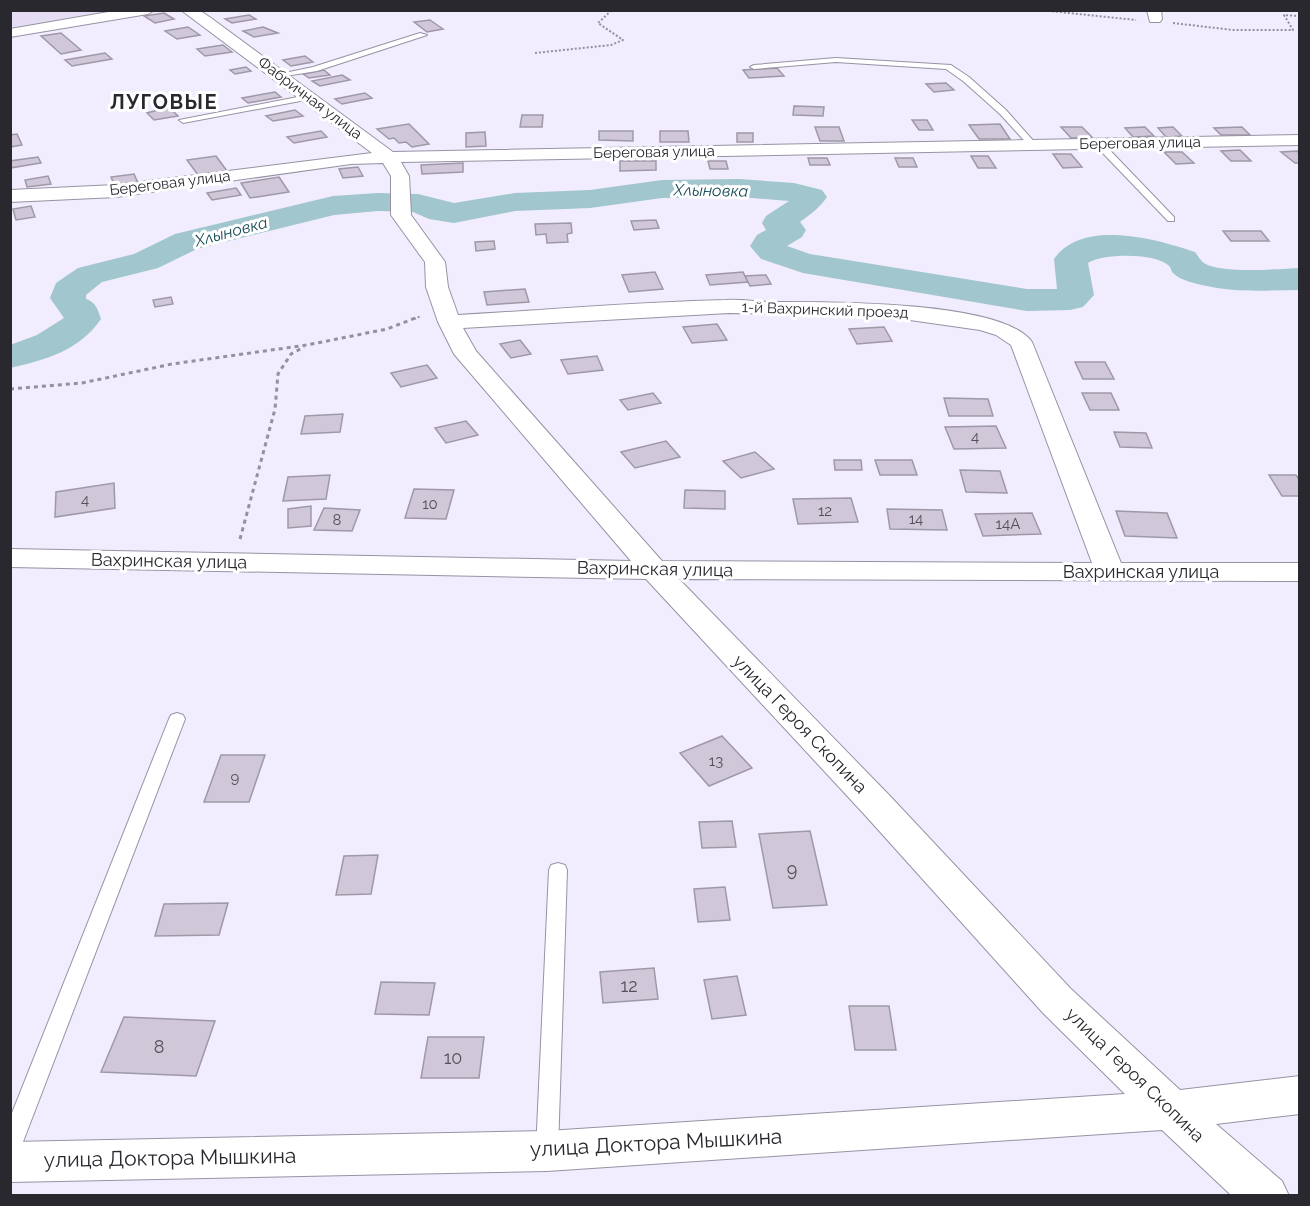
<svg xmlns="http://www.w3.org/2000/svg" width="1310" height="1206" viewBox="0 0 1310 1206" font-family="Raleway,sans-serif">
<rect width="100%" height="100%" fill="#f1ecfe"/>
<polygon fill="#e4ddf3" points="11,11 126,11 11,29"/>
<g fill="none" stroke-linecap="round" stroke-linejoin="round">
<path fill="#a1c6cd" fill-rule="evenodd" d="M739,179L794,183L822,190L827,197C819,208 811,214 800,222L806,230L802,237L787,246L810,254L1027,289H1057L1054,259C1082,218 1157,239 1195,252C1198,256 1200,260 1204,263C1221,274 1278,269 1300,268V290C1269,290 1237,293 1207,286C1197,284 1181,281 1173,273C1171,271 1171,267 1168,265C1154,253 1104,253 1088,263L1094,295L1083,307L1070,310L1027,311L803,273L761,259L750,246L757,235L766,230L762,223L766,216L789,201L739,197L662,198L590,208L515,211L454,223L429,219L413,212L378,211L334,215L197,249L158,268L102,282L86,295V299C96,302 98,310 101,319C80,350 46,360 10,368V345L37,335L64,318L50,298L56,283L78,268L134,254L175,234L333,196L378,193L418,194L454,203L515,193L590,190L662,180Z"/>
</g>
<g fill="#d0c8d8" stroke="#9f98a7" stroke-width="1.5">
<polygon points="164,13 174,19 155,23 144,16"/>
<polygon points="249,15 256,19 232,23 225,19"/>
<polygon points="430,20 443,29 427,32 414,22"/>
<polygon points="188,27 200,35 177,39 165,31"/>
<polygon points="263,27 278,33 254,37 243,31"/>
<polygon points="61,33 81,50 61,54 41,36"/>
<polygon points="223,45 232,52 205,56 197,49"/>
<polygon points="105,53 112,59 72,66 65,60"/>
<polygon points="305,56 313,62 291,66 283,60"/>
<polygon points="246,67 251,71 235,74 230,70"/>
<polygon points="777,68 784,76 749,78 743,70"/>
<polygon points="324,70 330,75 309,78 303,74"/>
<polygon points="342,75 350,80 320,86 312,81"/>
<polygon points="946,83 954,90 934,92 926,84"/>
<polygon points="275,92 281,97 248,103 242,98"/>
<polygon points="365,93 372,98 342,104 335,99"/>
<polygon points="794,106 824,107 823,116 793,115"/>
<polygon points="169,107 178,116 154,120 147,113"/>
<polygon points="295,110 303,116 273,121 266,116"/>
<polygon points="522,115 543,115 542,127 520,127"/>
<polygon points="912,120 927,120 933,130 919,130"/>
<polygon points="409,124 429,144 412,147 406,142 399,143 394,138 389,139 377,129"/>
<polygon points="1000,124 1010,139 979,139 969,125"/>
<polygon points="815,127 839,127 844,141 820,141"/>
<polygon points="1061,127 1082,127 1092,137 1071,138"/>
<polygon points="1145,127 1154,136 1133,137 1125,128"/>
<polygon points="1173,127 1182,136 1166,137 1158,128"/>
<polygon points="1242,127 1250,135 1221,135 1214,128"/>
<polygon points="321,131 327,137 294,143 287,137"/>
<polygon points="599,131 633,131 633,141 599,140"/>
<polygon points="660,131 688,131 689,142 660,142"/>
<polygon points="485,132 486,146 466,147 466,133"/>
<rect x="737" y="133" width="16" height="9"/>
<polygon points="17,134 22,145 10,147 10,135"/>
<polygon points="1240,150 1251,161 1231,161 1221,151"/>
<polygon points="1298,151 1300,163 1295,163 1281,152"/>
<polygon points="1164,152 1182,152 1194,163 1176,164"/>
<polygon points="1053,154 1071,154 1082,167 1063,168"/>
<polygon points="216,156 227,171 198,175 187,160"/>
<polygon points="971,156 988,156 996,168 978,168"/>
<polygon points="38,157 41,163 10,168 10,161"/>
<polygon points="808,158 827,158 830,165 810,165"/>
<polygon points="895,158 913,158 917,167 899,167"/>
<polygon points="620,161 656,161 656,170 620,171"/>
<polygon points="708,161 726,161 728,169 710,169"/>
<polygon points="463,163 463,172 422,174 421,165"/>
<polygon points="358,167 363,176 343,178 339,169"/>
<polygon points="134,174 138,183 115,186 111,177"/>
<polygon points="48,176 51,184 27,187 25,180"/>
<polygon points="279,177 289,192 250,198 241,183"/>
<polygon points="236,188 241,195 212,200 207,193"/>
<polygon points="31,206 35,217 16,220 13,209"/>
<polygon points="656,220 659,228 634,230 631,221"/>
<polygon points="571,223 572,233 567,234 568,242 547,243 546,234 536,235 535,224"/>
<polygon points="1223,231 1261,231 1269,241 1231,241"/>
<polygon points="494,241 495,249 476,251 475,242"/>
<polygon points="655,272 663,289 629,292 622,275"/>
<polygon points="743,272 748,282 710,285 706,275"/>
<polygon points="766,275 771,284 750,286 745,276"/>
<polygon points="525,289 529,302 487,305 484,292"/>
<polygon points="171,297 173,304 155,307 153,300"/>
<polygon points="717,324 727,340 692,343 683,327"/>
<polygon points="884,327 892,341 857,344 849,329"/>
<polygon points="520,340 531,354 511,358 500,344"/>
<polygon points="597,356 603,370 568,374 561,360"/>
<polygon points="1075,362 1105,362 1114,379 1083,379"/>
<polygon points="427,365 437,378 401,387 391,373"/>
<polygon points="653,393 661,403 628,410 620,400"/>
<polygon points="1082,393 1111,393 1119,410 1090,410"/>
<polygon points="944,398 988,399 993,416 949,416"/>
<polygon points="343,414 340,432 301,434 305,416"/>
<polygon points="466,421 478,435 446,443 435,428"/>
<polygon points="996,426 1006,448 954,449 945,427"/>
<polygon points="1114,432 1146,433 1152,448 1120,447"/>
<polygon points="666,441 680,457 635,468 621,452"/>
<polygon points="755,452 774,469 741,478 723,461"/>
<polygon points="834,460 861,460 862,470 835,470"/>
<polygon points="875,460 912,460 917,475 880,475"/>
<polygon points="960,470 1000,471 1007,493 966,492"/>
<polygon points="330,475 326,499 283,501 288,477"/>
<polygon points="1269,475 1296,475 1300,481 1300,496 1282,496"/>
<polygon points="114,483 115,508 55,517 56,492"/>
<polygon points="414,489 454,490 446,519 405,518"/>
<polygon points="685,490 725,491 725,509 684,508"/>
<polygon points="851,498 858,522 798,524 793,499"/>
<polygon points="311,506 311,526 288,528 288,509"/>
<polygon points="324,508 360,510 352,531 314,530"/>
<polygon points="887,509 942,510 947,530 890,529"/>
<polygon points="1116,511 1167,513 1177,538 1125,536"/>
<polygon points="1032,513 1041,534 983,536 975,514"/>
<polygon points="722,736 752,768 709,786 680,753"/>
<polygon points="221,755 265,755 249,802 204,802"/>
<polygon points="732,821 736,847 702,848 699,822"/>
<polygon points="810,831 827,905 773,908 759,834"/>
<polygon points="378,855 371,894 336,895 344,856"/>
<polygon points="725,887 730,920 698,922 694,889"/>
<polygon points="228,903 219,935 155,936 164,904"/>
<polygon points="654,968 658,999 603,1003 600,972"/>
<polygon points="737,976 746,1015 712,1019 704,980"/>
<polygon points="381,982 435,983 429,1015 375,1014"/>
<polygon points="849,1006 889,1006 896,1050 855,1050"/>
<polygon points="124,1017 215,1021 196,1076 101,1072"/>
<polygon points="428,1037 484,1037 479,1078 421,1078"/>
</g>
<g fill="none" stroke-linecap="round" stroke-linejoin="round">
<defs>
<g id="lane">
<polygon points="420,33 427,35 317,71 279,77 275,75 313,67"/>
<polygon points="836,58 951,65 969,77 1006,110 1037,145 1030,147 1000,114 963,81 946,69 836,62 754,69 750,67 754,65"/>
<polygon points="308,95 312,97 311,99 183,123 179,120"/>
<polygon points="1095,141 1101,141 1174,217 1174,221 1168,221 1095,145"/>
<polygon points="177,713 183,715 185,719 21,1147 18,1154 10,1157 10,1118 169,719 171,715"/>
<polygon points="558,863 565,865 567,870 558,1151 555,1158 547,1161 539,1158 536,1151 549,870 551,865"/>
</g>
<g id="street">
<polygon points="120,10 155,10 148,14 10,37 10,29"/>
<path d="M181,10H199L211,18L393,152L1300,135V145L401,162L409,176L411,215L445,262L448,287L458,315C547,310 637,302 726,300C741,299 757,302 772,302C823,302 1003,300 1032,342L1121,563H1300V581L679,579L890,796L1071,989L1180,1090L1300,1076V1114L1216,1124L1282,1181L1289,1196H1232L1162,1130L547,1171L10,1182V1142L547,1131L1125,1094L1043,1013L864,814L646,579L10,567V549L631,561L454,354L438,322L426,287L425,262L391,215V176L383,163L351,164L116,197L10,202V190L116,185L372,153ZM729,313L848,315L903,319L980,330L996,335L1011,345L1092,563L662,561L476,351L463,328Z"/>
<polygon points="1147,10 1161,10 1162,19 1160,22 1150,22"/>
</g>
</defs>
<use href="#lane" stroke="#9793a3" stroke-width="2"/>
<use href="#street" stroke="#9793a3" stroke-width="2"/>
<g stroke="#94909d" stroke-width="2" stroke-dasharray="2 2" stroke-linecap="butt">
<polyline points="1040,10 1136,20"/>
<polyline points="1173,23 1233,30 1293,30 1284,15 1300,16"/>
<polyline points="535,53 611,45 623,40 598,23 612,10"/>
<polyline points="414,319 421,316"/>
</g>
<g stroke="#94909d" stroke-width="3" stroke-dasharray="4 4" stroke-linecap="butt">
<polyline points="10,389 82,383 172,364 307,345 387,329 418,317"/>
<polyline points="240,539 275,409 278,374 291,354 304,347"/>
</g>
<use href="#lane" fill="#fff" fill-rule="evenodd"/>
<use href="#street" fill="#fff" fill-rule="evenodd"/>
</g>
<g text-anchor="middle" stroke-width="6" stroke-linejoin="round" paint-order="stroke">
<g font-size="15" fill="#2a282f" stroke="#fff">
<text transform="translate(310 98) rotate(37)" y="5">Фабричная улица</text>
<text transform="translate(1140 143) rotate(-1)" y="5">Береговая улица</text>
<text transform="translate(654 152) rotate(-1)" y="5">Береговая улица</text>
<text transform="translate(170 183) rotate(-7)" y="5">Береговая улица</text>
<text transform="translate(825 310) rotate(2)" y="5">1-й Вахринский проезд</text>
</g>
<g font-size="15" fill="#545059">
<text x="975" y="442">4</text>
<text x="85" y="505">4</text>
<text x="430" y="509">10</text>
<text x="825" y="516">12</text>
<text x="916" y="524">14</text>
<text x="337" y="525">8</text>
<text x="1008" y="529">14А</text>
<text x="716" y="766">13</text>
<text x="235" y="783">9</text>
</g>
<g font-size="16" font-style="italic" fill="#134951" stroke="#fff">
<text transform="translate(711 190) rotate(1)" y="6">Хлыновка</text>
<text transform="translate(231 231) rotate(-15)" y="6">Хлыновка</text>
</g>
<g font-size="18" fill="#2a282f" stroke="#fff">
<text transform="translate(169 561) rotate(1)" y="6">Вахринская улица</text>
<text transform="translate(655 569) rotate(1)" y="6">Вахринская улица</text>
<text x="1141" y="578">Вахринская улица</text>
<text transform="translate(800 724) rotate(46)" y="6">улица Героя Скопина</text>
<text transform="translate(1135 1075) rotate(44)" y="6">улица Героя Скопина</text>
</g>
<g font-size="18" fill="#545059">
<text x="792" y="876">9</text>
<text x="629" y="992">12</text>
<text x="159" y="1053">8</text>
<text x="453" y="1064">10</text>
</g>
<g font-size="20" font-weight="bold" letter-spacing="1.5" fill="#2a282f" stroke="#fff">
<text x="164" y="109">ЛУГОВЫЕ</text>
</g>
<g font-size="21" fill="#2a282f" stroke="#fff">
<text transform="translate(656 1143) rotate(-3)" y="7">улица Доктора Мышкина</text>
<text transform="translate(170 1158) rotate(-1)" y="7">улица Доктора Мышкина</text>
</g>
</g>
<rect width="1310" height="1206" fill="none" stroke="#2a282f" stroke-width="24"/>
</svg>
